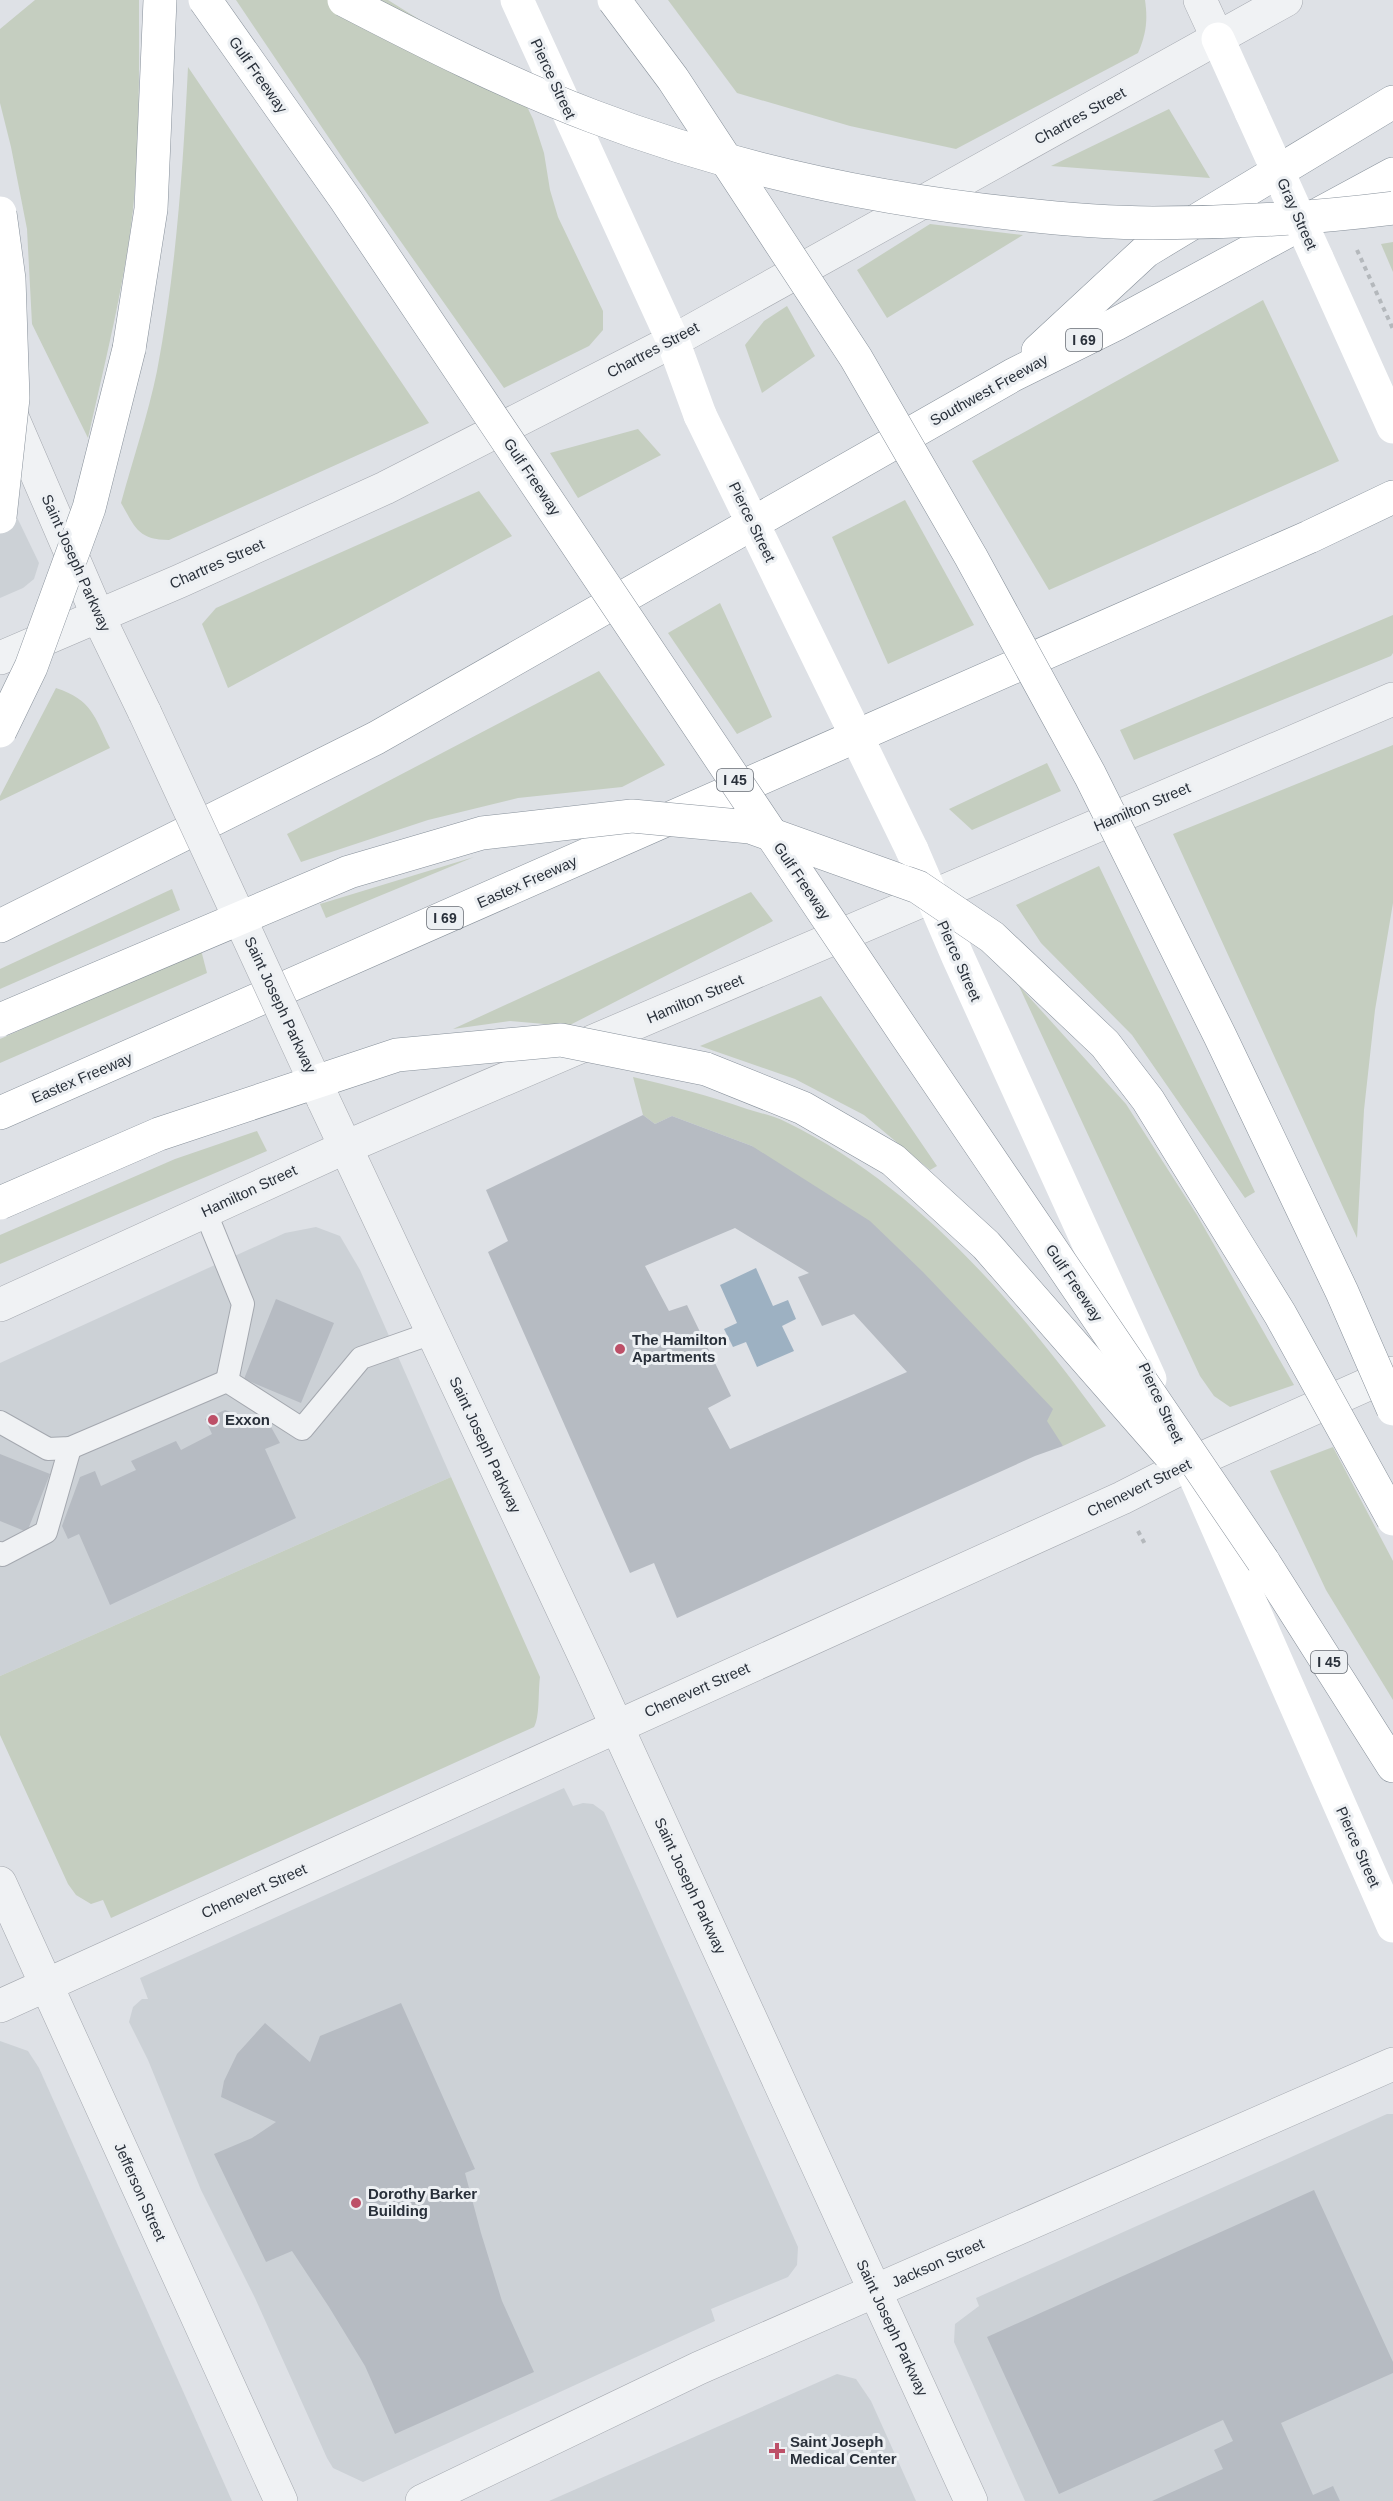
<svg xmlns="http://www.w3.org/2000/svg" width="1393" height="2501" viewBox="0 0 1393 2501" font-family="Arial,sans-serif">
<rect width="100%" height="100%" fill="#dee1e6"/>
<g fill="#ccd1d6">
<polygon points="0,482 39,563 34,579 23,588 0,598"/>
<polygon points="316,1227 340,1236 360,1270 451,1477 0,1676 0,1363 285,1233"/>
<polygon points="564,1788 573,1806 583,1803 593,1804 604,1812 798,2247 797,2265 788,2277 711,2309 715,2321 363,2482 333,2468 327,2458 255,2298 201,2190 148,2060 129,2022 133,2007 142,1999 148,1999 140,1978"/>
<polygon points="0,2041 28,2051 39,2068 232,2501 0,2501"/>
<polygon points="1387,2114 1393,2114 1393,2501 1025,2501 954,2342 955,2324 979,2306 976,2298"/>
<polygon points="837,2374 856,2379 871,2401 916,2501 549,2501"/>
</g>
<g fill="#c5cec0">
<path d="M35,0H139C139,70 140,140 133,210C124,287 105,362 88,438L32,324L27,229L11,147L0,103V29Z"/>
<polygon points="236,0 388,0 457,43 509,70 533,119 544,153 550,190 558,217 603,311 603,330 589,346 504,388 356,178"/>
<path d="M668,0H1145C1148,21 1146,34 1138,53L956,149L850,126L737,93Z"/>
<path d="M188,67L429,423L169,540C138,540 135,527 121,503C133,459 148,415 157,371C176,271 183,169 188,67Z"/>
<polygon points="1169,109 1210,178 1051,166"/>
<polygon points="930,224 1023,235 887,318 857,270"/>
<polygon points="1393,242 1393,272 1381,244"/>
<polygon points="1263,300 1339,461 1049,590 972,461"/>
<polygon points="787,306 815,356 762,393 745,345 764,321"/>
<polygon points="638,429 661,455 578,498 550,453"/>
<polygon points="479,491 512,536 228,688 202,624 216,608"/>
<polygon points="905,500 974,625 888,664 832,537"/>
<polygon points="720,603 772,717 737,734 668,633"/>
<polygon points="1393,615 1393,653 1391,656 1134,760 1120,730"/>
<polygon points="599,671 665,765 622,787 518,798 428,820 301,862 287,834"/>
<path d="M56,688C92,700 94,716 110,748L0,801V796Z"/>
<polygon points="1393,745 1393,903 1375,1010 1364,1110 1357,1238 1173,834"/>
<polygon points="1047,763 1061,791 972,830 949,809"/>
<polygon points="474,857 326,918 320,904"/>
<polygon points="1099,866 1255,1192 1245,1198 1132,1035 1041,943 1016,905"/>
<polygon points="172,889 180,910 0,989 0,969"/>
<polygon points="751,892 773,921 568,1026 510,1021 453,1029"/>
<polygon points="201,950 207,973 0,1063 0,1039"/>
<polygon points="1019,986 1126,1104 1197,1215 1294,1385 1230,1407 1214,1396 1200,1376"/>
<polygon points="821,996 937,1166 930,1170 864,1115 795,1079 700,1046"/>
<path d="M633,1077C672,1086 710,1096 747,1109C760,1113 774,1116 786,1122C921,1188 1019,1307 1106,1426L1063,1446L752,1146L672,1116L655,1124L643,1115Z"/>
<polygon points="257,1131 267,1151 0,1264 0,1235 175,1159"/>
<polygon points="1333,1447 1393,1561 1393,1700 1326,1590 1270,1471"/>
<path d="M451,1477L540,1677C538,1691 540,1717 534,1727L111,1918L103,1900L91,1904L76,1895L68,1884L0,1735V1676Z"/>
</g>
<polygon fill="#9db1c2" points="756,1268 773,1306 788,1300 796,1319 782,1326 794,1351 757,1367 746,1342 733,1347 724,1329 737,1323 720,1285"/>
<g fill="#b6bbc2" fill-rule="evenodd">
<path d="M643,1115L655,1124L672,1116L752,1146L870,1221L923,1272L1053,1409L1047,1421L1063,1446L1035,1456L677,1618L654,1563L630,1573L488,1252L508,1241L486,1190ZM735,1228L809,1273L798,1277L822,1326L854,1314L907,1372L730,1449L708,1408L731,1396L687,1305L669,1311L645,1266Z"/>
<polygon points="276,1299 334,1323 301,1403 244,1379"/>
<polygon points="225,1410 271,1427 280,1443 265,1449 296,1518 110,1605 79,1534 68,1539 62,1526 80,1477 95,1471 101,1486 136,1470 131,1461 176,1441 181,1450 212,1434 205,1419"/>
<polygon points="0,1454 50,1474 27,1532 0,1521"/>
<polygon points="401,2003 475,2169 465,2173 481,2233 502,2301 534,2372 395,2434 365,2366 329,2307 292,2251 266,2262 214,2154 252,2138 276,2122 221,2097 224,2081 237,2054 265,2023 310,2062 320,2036"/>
<polygon points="1314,2190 1393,2362 1393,2373 1281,2423 1313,2495 1333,2486 1340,2501 1152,2501 1223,2469 1214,2450 1233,2441 1223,2420 1059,2494 987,2337"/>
</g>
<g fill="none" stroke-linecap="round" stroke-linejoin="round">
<defs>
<g id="service">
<polyline points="205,1211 243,1304 227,1381"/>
<polyline points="0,1422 48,1449 70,1448 227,1381 302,1429 361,1358 432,1333"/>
<polyline points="0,1553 2,1555 46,1532 70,1448"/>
</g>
<polyline id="minor" points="1200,0 1218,39"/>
<g id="tertiary">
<polyline points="7,405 98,616 145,713"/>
<polyline points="0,658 180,581 385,488 673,341 1286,0"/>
<polyline points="323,1099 591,1670 971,2501"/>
<polyline points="0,1305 346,1147 1393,699"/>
<polyline points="0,1883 281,2501"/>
<polyline points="0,2006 1122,1498 1189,1464 1393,1373"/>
<polyline points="422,2501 699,2368 1393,2064"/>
</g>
<g id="motorway">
<polyline points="129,349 151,209 160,0"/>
<polyline points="1038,351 1146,251 1393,102"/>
<polyline points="0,926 376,738 1013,375 1116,324 1393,174"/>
<polyline points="0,1113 1309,537 1393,497"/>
<polyline points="1263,1561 1393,1766"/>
</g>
</defs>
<use href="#service" stroke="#a4a8af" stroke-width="24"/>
<use href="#minor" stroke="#a4a8af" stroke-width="34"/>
<use href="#tertiary" stroke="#a4a8af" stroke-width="34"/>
<use href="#motorway" stroke="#87909a" stroke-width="34"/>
<polyline stroke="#b4b8bc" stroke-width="4" stroke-dasharray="4.5 4.5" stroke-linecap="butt" points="1138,1531 1146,1546"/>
<use href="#service" stroke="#f0f2f4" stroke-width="22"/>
<use href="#minor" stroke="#f0f2f4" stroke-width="33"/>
<use href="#tertiary" stroke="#f0f2f4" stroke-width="33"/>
<g stroke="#fff" stroke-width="33">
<polyline points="517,0 673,341 700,415"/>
<polyline points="1218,39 1251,112"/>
<polyline points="1317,258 1393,427"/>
<polyline points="912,850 958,957 1150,1379"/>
<polyline points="1193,1472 1393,1926"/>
</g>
<use href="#motorway" stroke="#fff" stroke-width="33"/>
<defs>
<polyline id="tertiary-bridge" points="145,713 323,1099"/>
<g id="motorway-bridge">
<polyline points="205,0 346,200 906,1035 1263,1561"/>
<path d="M344,0C425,42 506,83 592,116C728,168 872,199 1017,214C1062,219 1108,223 1153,223C1233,223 1313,218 1393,208"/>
<polyline points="614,0 673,79 856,358 971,557 1090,775 1220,1036 1342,1292 1393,1409"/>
<polyline points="0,213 9,279 13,398 0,517"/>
<polyline points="0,731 31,667 89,508 129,349"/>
<polyline points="0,1020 349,872 482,833 632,816 750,827 918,887 992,937 1105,1044 1148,1100 1280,1314 1393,1519"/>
<polyline points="0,1203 159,1134 397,1055 561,1040 706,1069 803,1108 893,1160 986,1245 1169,1454"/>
</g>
</defs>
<use href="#tertiary-bridge" stroke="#a4a8af" stroke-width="34" stroke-linecap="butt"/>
<use href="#motorway-bridge" stroke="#87909a" stroke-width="34" stroke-linecap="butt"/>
<polyline stroke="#b4b8bc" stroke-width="4" stroke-dasharray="4.5 4.5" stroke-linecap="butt" points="1357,250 1393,329"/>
<use href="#tertiary-bridge" stroke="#f0f2f4" stroke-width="33"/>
<g stroke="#fff" stroke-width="33">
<polyline points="1251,112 1317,258"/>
<polyline points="700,415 912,850"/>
</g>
<use href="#motorway-bridge" stroke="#fff" stroke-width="33"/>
</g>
<g fill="#bd5068" stroke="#edf0f3" stroke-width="2">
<circle cx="620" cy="1349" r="6"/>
<circle cx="213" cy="1420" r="6"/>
<circle cx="356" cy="2203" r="6"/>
<path d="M774 2442h6v6h6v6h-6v6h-6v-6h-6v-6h6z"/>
</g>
<g text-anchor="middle" stroke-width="6" stroke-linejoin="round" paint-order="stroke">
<g fill="#edf0f3" stroke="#646a72" stroke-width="1.5">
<rect x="1066" y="329" width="36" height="22" rx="4.5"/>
<rect x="717" y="769" width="36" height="22" rx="4.5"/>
<rect x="427" y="907" width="36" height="22" rx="4.5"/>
<rect x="1311" y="1651" width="36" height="22" rx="4.5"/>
</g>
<g font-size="14" font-weight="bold" fill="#29303a">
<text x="1084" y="345">I 69</text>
<text x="735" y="785">I 45</text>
<text x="445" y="923">I 69</text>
<text x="1329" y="1667">I 45</text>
</g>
<g font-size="15" fill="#29303a" stroke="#edf0f3">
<text transform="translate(258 75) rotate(55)" y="5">Gulf Freeway</text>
<text transform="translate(553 79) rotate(65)" y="5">Pierce Street</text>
<text transform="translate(1080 116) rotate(-29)" y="5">Chartres Street</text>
<text transform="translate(1297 214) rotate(66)" y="5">Gray Street</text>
<text transform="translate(653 350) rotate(-28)" y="5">Chartres Street</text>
<text transform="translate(989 390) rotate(-29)" y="5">Southwest Freeway</text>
<text transform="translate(532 477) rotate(56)" y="5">Gulf Freeway</text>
<text transform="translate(752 522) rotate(64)" y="5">Pierce Street</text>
<text transform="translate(76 563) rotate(66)" y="5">Saint Joseph Parkway</text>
<text transform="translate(217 564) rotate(-24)" y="5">Chartres Street</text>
<text transform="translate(1142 807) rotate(-23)" y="5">Hamilton Street</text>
<text transform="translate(802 881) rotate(56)" y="5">Gulf Freeway</text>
<text transform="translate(527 882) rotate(-24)" y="5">Eastex Freeway</text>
<text transform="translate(959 961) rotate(66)" y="5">Pierce Street</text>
<text transform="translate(695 999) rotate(-23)" y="5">Hamilton Street</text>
<text transform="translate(280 1005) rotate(65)" y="5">Saint Joseph Parkway</text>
<text transform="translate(82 1078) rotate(-23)" y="5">Eastex Freeway</text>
<text transform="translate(249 1191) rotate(-25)" y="5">Hamilton Street</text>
<text transform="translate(1074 1283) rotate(56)" y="5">Gulf Freeway</text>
<text transform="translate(1161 1403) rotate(65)" y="5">Pierce Street</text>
<text transform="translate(485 1445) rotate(65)" y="5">Saint Joseph Parkway</text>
<text transform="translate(1139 1488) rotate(-26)" y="5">Chenevert Street</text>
<text transform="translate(697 1690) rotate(-24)" y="5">Chenevert Street</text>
<text transform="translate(1358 1847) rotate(66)" y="5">Pierce Street</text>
<text transform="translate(690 1886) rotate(65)" y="5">Saint Joseph Parkway</text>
<text transform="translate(254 1891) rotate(-24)" y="5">Chenevert Street</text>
<text transform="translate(140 2192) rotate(66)" y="5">Jefferson Street</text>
<text transform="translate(938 2263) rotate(-24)" y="5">Jackson Street</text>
<text transform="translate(892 2328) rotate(65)" y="5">Saint Joseph Parkway</text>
</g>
<g font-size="15" font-weight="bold" fill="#29303a" stroke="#edf0f3" text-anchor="start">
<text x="632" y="1345">The Hamilton<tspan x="632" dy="17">Apartments</tspan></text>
<text x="225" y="1425">Exxon</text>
<text x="368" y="2199">Dorothy Barker<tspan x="368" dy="17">Building</tspan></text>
<text x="790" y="2447">Saint Joseph<tspan x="790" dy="17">Medical Center</tspan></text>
</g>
</g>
</svg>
